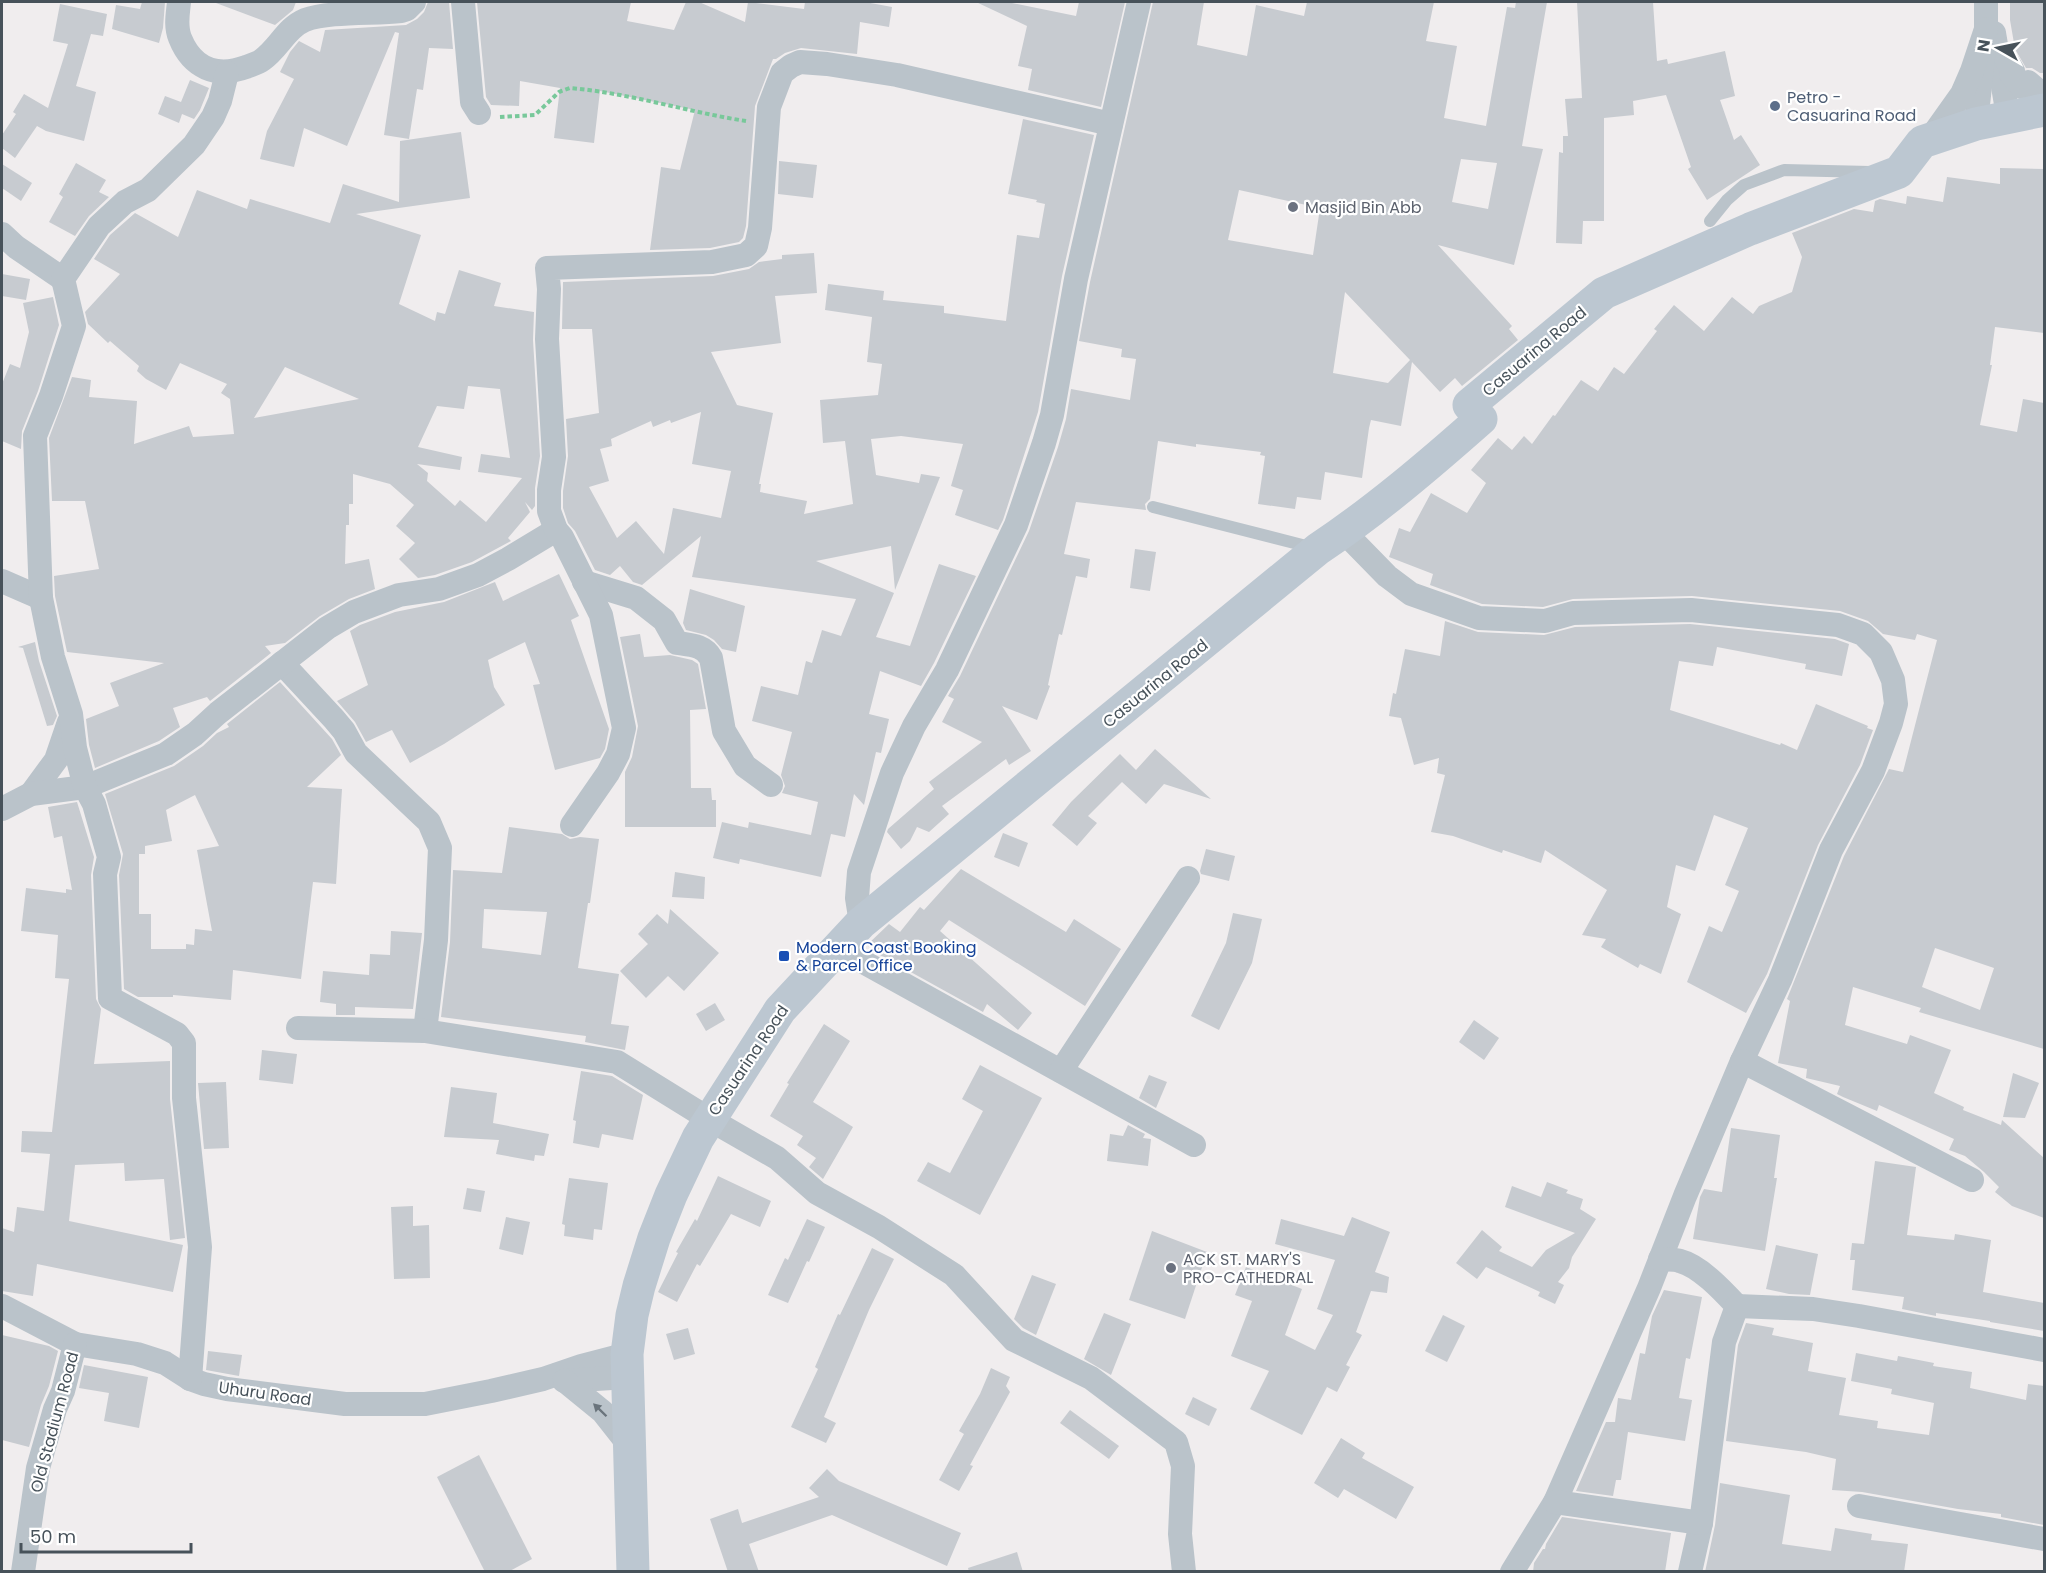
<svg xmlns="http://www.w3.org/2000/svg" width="2046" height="1573" viewBox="0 0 2046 1573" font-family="Poppins,sans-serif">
<rect width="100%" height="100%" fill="#f0edee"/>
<g fill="#c7cbd0" fill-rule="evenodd">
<polygon points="142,2 165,2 163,28 159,43 112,29 116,5 140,9"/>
<polygon points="217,2 296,2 293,10 275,25 216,3"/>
<polygon points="428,2 449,2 453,49 429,48 423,90 417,89 409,139 384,135 399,33 395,32 347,146 304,128 294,167 260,159 267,131 294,79 280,72 290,52 299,41 320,52 325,30 406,25 417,19 424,12"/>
<polygon points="477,2 631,2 627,21 674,30 686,2 699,2 745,22 748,2 804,9 805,2 865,2 892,7 889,27 860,22 857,54 801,48 785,53 776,59 773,59 755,106 746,226 743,238 739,242 710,248 650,250 661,167 680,170 695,110 600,91 594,143 554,138 560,88 520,81 519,106 491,105 486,97"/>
<polygon points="976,2 1007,2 1076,16 1079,2 1125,2 1101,107 1028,90 1032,69 1018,66 1027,26"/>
<path d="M1153,2H1204L1197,45L1247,56L1256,5L1304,16L1307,2H1434L1426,41L1457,46L1444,118L1486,126L1507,7L1515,8L1516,2H1547L1522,146L1543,149L1514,265L1438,245L1512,326L1509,329L1518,340L1462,386L1455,378L1440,392L1412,362L1401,426L1371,420L1369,428L1362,478L1325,472L1321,500L1297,497L1295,509L1258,504L1265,456L1260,455L1261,452L1196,444V447L1158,441L1150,499L1145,504L1146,510L1076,502L1064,554L1090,559L1087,578L1076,576L1062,635L1059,634L1048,685L1050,686L1037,720L1002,706L1031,751L1009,765L1006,759L942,806L949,814L929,832L917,827L910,841L901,849L887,832L888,829L934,789L929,782L982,742L942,722L954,699L948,696L960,676L1029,531L1058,447L1066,419L1071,389L1130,400L1136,359L1121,357L1122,349L1079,341L1090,282ZM1461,159L1497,163L1488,209L1452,202ZM1239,190L1320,208L1313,255L1228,240ZM1345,292L1410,360L1388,383L1333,373Z"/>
<polygon points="1577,2 1653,2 1657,61 1667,59 1668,64 1725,51 1735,96 1720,100 1734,140 1741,135 1760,165 1707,200 1688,169 1691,167 1666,95 1633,101 1634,115 1604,118 1604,221 1583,221 1582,244 1556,243 1559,152 1563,153 1563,136 1568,136 1565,99 1582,98"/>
<polygon points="2044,2 2044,73 2040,73 2032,68 2026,68 2015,49 2010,20 2010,3"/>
<polygon points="60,4 107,14 103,36 91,34 76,86 96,92 84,141 46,131 37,126 15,158 2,148 2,135 16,114 13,112 24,94 48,108 68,44 53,41"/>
<polygon points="190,80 209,88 200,110 194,119 182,114 179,123 158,114 165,96 181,102"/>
<path d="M1023,119L1094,135L1062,276L1038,412L1003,520L998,530L955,515L963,490L951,486L963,444L901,436L871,439L876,475L919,483L921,474L940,477L895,590L891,546L816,561L894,593L876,637L910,646L939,564L976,576L934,663L921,686L880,671L869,714L889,719L881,753L876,752L864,805L854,794L845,837L831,834L821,877L740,859L739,864L713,858L722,822L748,828L749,822L811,835L818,802L782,793L785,786L781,775L792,732L752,721L761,686L798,695L806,661L812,663L822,630L841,636L856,599L692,577L701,536L642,585L633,582L620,566L610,575L595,570L575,531L568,523L563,508V491L568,456L566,419L599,413L592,329H562L563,282L713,276L749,269L759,262L782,259V255L814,253L817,293L775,296L781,343L711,352L737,405L773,413L759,484H761L760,492L807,501L804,514L853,504L845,441L823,443L820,400L878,395L882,364L867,362L872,317L825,310L828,284L884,291L883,300L944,306V313L1006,321L1017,235L1039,238L1045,204L1036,202L1037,200L1008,194ZM701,412L692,464L731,471L721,518L673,508L664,554L636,521L617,538L589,487L609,481L600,449L612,446L611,439L651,421L653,427L670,420L671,423Z"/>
<path d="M461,132L470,198L356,214L421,235L399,304L435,321L437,312L445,314L459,270L501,283L494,306L534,312L533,340L540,456L535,488V506L532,510L525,502L530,512L508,538L511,541L472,562L435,575L418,578L399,559L415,543L396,526L414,505L390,484L353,474V504H349V525H346L345,564L369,559L375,589L349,599L320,616L285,643L265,646L271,653L210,701L207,697L173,708L180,727L159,741L95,768L89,745L86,719L119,706L110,683L164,663L67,652L55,596L54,576L99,569L85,501H52L49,438L72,377L91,380L89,397L137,401L134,444L189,426L193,437L234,434L230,399L221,393L227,384L180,363L166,390L146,379L137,371L139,366L110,341L108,343L88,324L85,312L120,274L94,259L110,235L135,213L178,237L197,190L247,209L250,199L330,223L343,184L399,202L400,141ZM285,367L359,399L254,418ZM468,386L500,389L510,458L481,454L478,472L522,478L486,522L460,500L455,506L427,481L428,473L417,464L460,470L462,457L418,447L437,406L464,409Z"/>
<polygon points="779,161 817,165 813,198 778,194"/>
<polygon points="76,163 106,180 99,192 109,197 89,216 75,236 49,222 63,197 59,194"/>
<polygon points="2,164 32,183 21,201 2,188"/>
<path d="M2000,168L2044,169V333L1995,327L1990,365H1992L1980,425L2017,432L2023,399L2044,403V1049L1919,1012L1921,1008L1853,987L1845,1025L1907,1044L1910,1035L1951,1050L1934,1093L1964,1107L1963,1110L2001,1125L2002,1120L2044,1158V1218L2012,1206L1995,1192L1999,1187L1984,1172L1965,1156L1949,1150L1954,1139L1879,1105L1877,1111L1843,1097L1837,1094L1840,1086L1806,1078L1807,1069L1778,1063L1790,1001L1787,999L1844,856L1889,769L1903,772L1937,640L1917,634L1915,640L1883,634L1868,621L1840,611L1692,596L1573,599L1543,607L1482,604L1430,585L1433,574L1389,557L1399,528L1410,532L1431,493L1467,513L1486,483L1471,470L1498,438L1512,450L1524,436L1532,444L1553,415L1555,416L1581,380L1598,391L1614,367L1624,374L1657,331L1654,329L1674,305L1704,331L1732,297L1753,314L1759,306L1792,292L1802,257L1792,233L1854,209L1873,212L1875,201L1880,199L1906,204L1907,196L1943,202L1947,177L2000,184ZM1935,948L1994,968L1980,1010L1922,987Z"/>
<polygon points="2,274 30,279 26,300 2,296"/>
<polygon points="53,297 59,325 38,391 22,431 21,449 2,441 2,384 10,364 20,368 29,332 23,303"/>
<polygon points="1135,549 1156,552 1150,591 1130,588"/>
<polygon points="559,574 579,616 571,620 609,729 605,749 600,758 555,770 533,685 540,684 525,642 488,660 494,687 505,705 444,744 410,763 392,730 366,742 355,722 337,701 368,685 350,631 360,625 395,612 444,602 495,582 503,601"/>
<polygon points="690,589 745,606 736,652 722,649 714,640 706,635 686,630 683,623"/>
<polygon points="1445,621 1478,632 1544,635 1575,627 1690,624 1835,639 1849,644 1842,676 1805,669 1806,664 1717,647 1713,666 1679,661 1670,710 1780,745 1781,743 1797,750 1816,704 1868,726 1867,728 1873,730 1860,765 1818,845 1767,974 1746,1013 1687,982 1709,926 1722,932 1739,891 1725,885 1748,828 1714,815 1695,871 1676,865 1667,907 1681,914 1661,974 1640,964 1638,968 1601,947 1606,939 1582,935 1607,890 1545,850 1541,863 1503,850 1502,853 1453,836 1431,832 1445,775 1437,773 1439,758 1414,765 1401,718 1389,716 1393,693 1396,694 1405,649 1440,656"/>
<polygon points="640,634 644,657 670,655 692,660 698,664 706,709 690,710 691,788 711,788 712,800 716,800 716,827 625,827 625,772 632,757 638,726 620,637"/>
<polygon points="35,642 39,661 57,716 53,725 47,726 23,648 18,647"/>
<path d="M280,682L332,739L341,755L307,787L342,789L336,884L313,882L301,979L233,970L231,1000L173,995V997H138L124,989L119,875L123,854L105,794L174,766L203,746L217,733L229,727L227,724ZM195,795L219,846L197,850L212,931L195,929L194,945L186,944V949H151V914H139V854H145V846L172,841L166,810Z"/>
<polygon points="1155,749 1211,799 1164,784 1146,804 1122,782 1088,816 1097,823 1077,846 1052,825 1071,802 1120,754 1136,770"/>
<polygon points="77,802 94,857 91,875 96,999 101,1009 94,1064 170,1061 170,1099 185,1238 170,1240 164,1179 125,1181 124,1163 75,1165 69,1221 183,1245 173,1292 37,1264 33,1296 2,1291 2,1228 14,1232 17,1207 44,1211 50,1154 21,1152 22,1131 52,1132 69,979 55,978 58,935 21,931 26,888 66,893 66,889 72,890 62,836 54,838 48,807"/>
<path d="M509,827L562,834L570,839L580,837L599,839L590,903H588L578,968L619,974L611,1024L629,1026L625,1050L585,1042L586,1036L441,1017L450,942L453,870L502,873ZM484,909L547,912L541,955L482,948Z"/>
<polygon points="1003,833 1028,843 1019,867 994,857"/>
<polygon points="1206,849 1235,856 1229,881 1201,874 1200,871"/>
<polygon points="961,869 1066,932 1074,919 1121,949 1085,1006 949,920 940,931 1032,1013 1018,1030 987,1004 983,1012 880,955 867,945 889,924 900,932 920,907 924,910"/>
<polygon points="675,872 705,877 704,899 672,897"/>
<polygon points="670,909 719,953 684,991 668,976 646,998 620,971 648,944 638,934 657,914 668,924"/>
<polygon points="1233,913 1262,919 1252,963 1219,1030 1191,1016 1226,943"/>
<polygon points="391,931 422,933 413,1009 355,1007 355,1015 336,1015 336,1004 320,1002 323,971 369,975 370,954 390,955"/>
<polygon points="715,1003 725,1020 706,1031 696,1014"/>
<polygon points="1474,1020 1499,1038 1484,1060 1459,1042"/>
<polygon points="824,1024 850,1041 813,1102 853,1127 823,1179 809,1167 816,1158 797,1145 803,1136 770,1116 789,1084 787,1083"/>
<polygon points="262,1050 297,1054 293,1084 259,1080"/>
<polygon points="980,1065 1042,1098 980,1215 917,1181 928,1162 950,1173 983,1111 962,1099"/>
<polygon points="581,1071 612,1076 643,1095 633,1140 602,1134 599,1148 573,1143 576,1121 573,1120"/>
<polygon points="2013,1073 2039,1083 2025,1118 2003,1117"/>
<polygon points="1149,1075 1167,1082 1156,1108 1139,1098"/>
<polygon points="226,1082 229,1148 204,1149 198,1083"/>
<polygon points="451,1087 497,1093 493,1123 549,1134 544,1156 535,1155 534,1161 496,1154 499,1140 444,1137"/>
<polygon points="1128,1125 1145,1134 1143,1138 1151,1139 1148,1166 1107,1161 1110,1134 1123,1136"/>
<polygon points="1731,1128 1780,1135 1774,1178 1777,1178 1765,1251 1693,1239 1700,1197 1704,1189 1722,1192"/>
<polygon points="1875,1161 1916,1167 1907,1235 1954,1240 1955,1234 1991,1240 1983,1292 2044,1303 2044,1331 1990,1322 1990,1321 1936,1313 1936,1316 1902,1309 1904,1297 1852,1290 1855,1260 1850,1260 1852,1243 1864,1244"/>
<polygon points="718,1176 771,1201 760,1227 731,1214 700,1266 697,1264 677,1302 658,1292 678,1253 676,1252 695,1219 697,1221"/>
<polygon points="569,1178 608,1183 602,1230 594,1229 593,1240 564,1236 565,1225 562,1224"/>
<polygon points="1547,1182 1568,1190 1566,1193 1583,1199 1580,1209 1596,1219 1572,1257 1569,1268 1558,1282 1564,1285 1555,1304 1538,1296 1540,1292 1486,1267 1477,1279 1456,1263 1482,1230 1502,1247 1499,1251 1532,1267 1546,1250 1575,1233 1505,1207 1512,1186 1541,1197"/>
<polygon points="467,1188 485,1191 481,1212 463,1209"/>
<polygon points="413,1206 413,1226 429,1225 430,1278 394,1279 391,1207"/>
<polygon points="506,1217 530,1222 523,1255 499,1249"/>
<polygon points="1352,1217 1390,1232 1375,1272 1389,1277 1387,1293 1371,1291 1356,1332 1362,1335 1346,1365 1350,1367 1337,1392 1327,1387 1302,1435 1250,1409 1269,1371 1231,1356 1252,1301 1235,1295 1246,1267 1302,1289 1285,1335 1315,1350 1333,1315 1317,1309 1335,1260 1275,1244 1281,1219 1344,1236"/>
<polygon points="807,1219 825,1227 809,1262 807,1261 788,1303 768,1295 785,1258 788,1260"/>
<polygon points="1152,1231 1207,1252 1185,1319 1129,1300"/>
<polygon points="1776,1245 1818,1254 1810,1295 1789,1294 1766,1289"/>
<polygon points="872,1248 894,1259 869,1310 824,1417 836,1423 826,1443 791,1427 818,1369 815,1367 838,1314 840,1315"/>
<polygon points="1032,1275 1056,1284 1036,1335 1023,1328 1014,1319"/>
<polygon points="1664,1290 1702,1297 1690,1359 1686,1358 1679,1398 1692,1400 1685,1441 1628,1432 1621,1480 1616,1480 1613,1496 1576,1491 1606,1422 1615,1422 1618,1398 1631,1400 1640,1353 1645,1354 1652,1316"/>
<polygon points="1104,1313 1131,1324 1111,1375 1084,1359"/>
<polygon points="1443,1315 1465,1326 1447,1362 1425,1351"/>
<polygon points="1746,1323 1774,1328 1772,1335 1813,1343 1808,1371 1846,1378 1839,1415 1878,1421 1877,1428 1929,1435 1934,1403 1891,1394 1892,1389 1851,1381 1856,1353 1897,1361 1898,1356 1934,1363 1933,1366 1972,1372 1970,1388 2026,1400 2028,1384 2044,1386 2044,1525 2001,1517 2001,1514 1958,1509 1862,1492 1832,1490 1836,1459 1806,1452 1726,1441 1738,1345"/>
<polygon points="688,1328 695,1354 674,1360 666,1334"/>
<polygon points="2,1335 49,1346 58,1351 49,1386 41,1405 29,1447 2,1440"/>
<polygon points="208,1351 242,1355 239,1376 206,1370"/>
<polygon points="84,1365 148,1377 139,1428 104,1421 109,1393 79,1388"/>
<polygon points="991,1368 1010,1377 1006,1386 1010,1392 970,1465 973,1466 959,1491 939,1480 964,1434 959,1431 980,1394"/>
<polygon points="1193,1397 1217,1409 1209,1426 1185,1414"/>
<polygon points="1070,1410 1119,1446 1109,1459 1060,1423"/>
<polygon points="1341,1438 1365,1453 1362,1458 1414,1487 1396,1519 1344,1489 1338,1498 1314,1483"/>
<polygon points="479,1455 532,1559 508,1572 485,1572 437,1477"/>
<polygon points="827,1469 839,1481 961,1533 947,1566 832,1515 749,1544 759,1572 728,1572 710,1519 738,1509 742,1523 819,1497 809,1488"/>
<polygon points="1720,1483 1790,1495 1782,1544 1831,1551 1835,1528 1872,1534 1871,1540 1908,1544 1904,1572 1705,1572 1715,1525"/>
<polygon points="1562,1517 1671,1533 1665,1572 1533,1572 1534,1563 1543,1549 1545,1549 1546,1544"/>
<polygon points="1017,1552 1023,1572 969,1572 968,1568"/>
</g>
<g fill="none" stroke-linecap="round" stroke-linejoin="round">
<path stroke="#78c89a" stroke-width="4" stroke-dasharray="4.5 3" stroke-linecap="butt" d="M500,117L535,115L559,92L570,88C630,93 687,112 746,121"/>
<g stroke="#bac3ca" stroke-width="12">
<polyline points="1710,221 1727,200 1744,185 1784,170 1870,172"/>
<polyline points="1153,507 1314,548"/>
</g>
<g stroke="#bac3ca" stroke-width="24">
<path d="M179,2C178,13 175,26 180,38C192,68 216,78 246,67C251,65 258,63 262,60C279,48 286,28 305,20C329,11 374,14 401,11L407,9L414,2"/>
<polyline points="463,2 472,102 479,113"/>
<polyline points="1994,33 2008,116"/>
<polyline points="2006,59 2013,71 2011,74 2022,87 2028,82 2044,96"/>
<polyline points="1976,124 1986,29 1986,2"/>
<polyline points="1930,139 1962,94 1972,71 1986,29"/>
<polyline points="2,234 16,247 63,279"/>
<polyline points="1344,532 1387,576 1411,594 1479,618 1545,621 1573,613 1691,610 1838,625 1863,634 1881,652 1893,680 1896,704 1891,723 1873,771 1831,850 1780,980 1742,1061 1685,1196 1649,1288 1555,1502 1512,1572"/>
<polyline points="2,581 41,598"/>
<path d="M584,582L636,598L664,620L677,643C690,645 704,645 711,658L724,731L745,766L771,785"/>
<polyline points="282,663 334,719 344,731 356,753 429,822 440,848 436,940 425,1031"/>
<polyline points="31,794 56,760 69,722"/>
<polyline points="2,809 31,794 85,787 166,754 195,734 218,713 327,628 354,612 399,595 439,589 478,575 508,559 556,530"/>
<polyline points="572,825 608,773 618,754 624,728 601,615 562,537 556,530 549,511 549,490 554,457 547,339 549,289 547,268 712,262 746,255 756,246 760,228 769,107 782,73 791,66 800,62 827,64 897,75 1111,124"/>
<polyline points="861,923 857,898 859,872 892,773 914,726 947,670 1016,525 1044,443 1052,415 1076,279 1139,2"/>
<polyline points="838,948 1194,1145"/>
<polyline points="298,1028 425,1031 617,1062 709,1119 777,1158 817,1193 879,1227 954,1275 1014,1340 1091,1378 1176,1442 1183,1466 1180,1534 1184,1572"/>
<polyline points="1742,1061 1972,1180"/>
<polyline points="1061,1071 1188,878"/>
<path d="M1660,1259C1667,1260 1674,1259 1680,1261C1700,1266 1723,1291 1737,1306L1724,1342L1701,1523L1690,1572"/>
<polyline points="2,1306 75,1344 137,1354 165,1363 190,1379 204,1384 227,1389 345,1404 425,1404 491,1391 543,1379 581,1366 627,1354"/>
<polyline points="1737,1306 1813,1309 1859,1316 2044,1350"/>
<polyline points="190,1379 200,1247 184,1098 184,1043 177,1034 110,998 105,874 109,857 94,804 85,787 75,748 71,714 53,657 41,598 35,436 51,396 74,326 63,279 99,226 125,202 148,190 194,145 213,117 220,101 227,73"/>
<polyline points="564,1381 628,1377"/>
<polyline points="565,1381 603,1412 629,1445"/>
<polyline points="1555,1502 1701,1523"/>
<polyline points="1859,1506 2044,1539"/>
<polyline points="23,1572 38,1468 55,1409 63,1391 75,1344"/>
</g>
<path stroke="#bcc7d1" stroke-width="33" d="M633,1572L627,1354L632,1315L639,1286L654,1238L671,1195L698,1138L780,1010L861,923L1318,549C1375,511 1429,465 1481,419L1469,405L1604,293L1750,229L1899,172L1922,142L1976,124L2044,110"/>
</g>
<defs><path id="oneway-solid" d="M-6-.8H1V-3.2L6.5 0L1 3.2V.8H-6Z" transform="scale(1.5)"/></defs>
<use fill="#6a747c" href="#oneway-solid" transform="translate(600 1410) rotate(-136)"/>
<circle fill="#5c6f8a" stroke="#fff" stroke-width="2" cx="1775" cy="106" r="6"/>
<g fill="#6b7280" stroke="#fff" stroke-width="2">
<circle cx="1293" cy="207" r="6"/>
<circle cx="1171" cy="1268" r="6"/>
</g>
<rect fill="#1a4fb4" stroke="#fff" stroke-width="2" x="778" y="950" width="12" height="12" rx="3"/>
<g text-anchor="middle" stroke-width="4.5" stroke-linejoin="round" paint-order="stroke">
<g font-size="16" fill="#4e5e75" stroke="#fff" text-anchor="start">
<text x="1787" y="103">Petro -<tspan x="1787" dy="18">Casuarina Road</tspan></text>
</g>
<g font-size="16" fill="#5b616d" stroke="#fff" text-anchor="start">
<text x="1305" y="213">Masjid Bin Abb</text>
<text x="1183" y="1265">ACK ST. MARY'S<tspan x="1183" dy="18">PRO-CATHEDRAL</tspan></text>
</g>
<g font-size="16" fill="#47525a" stroke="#fff">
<text transform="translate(1534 351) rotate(-40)" y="6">Casuarina Road</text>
<text transform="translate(1155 683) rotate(-39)" y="6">Casuarina Road</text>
<text transform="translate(748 1060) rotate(-56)" y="6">Casuarina Road</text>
<text transform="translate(265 1393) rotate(8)" y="6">Uhuru Road</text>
<text transform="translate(54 1422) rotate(-75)" y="6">Old Stadium Road</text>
</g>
<g font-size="16" fill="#164399" stroke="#fff" text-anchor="start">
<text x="796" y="953">Modern Coast Booking<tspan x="796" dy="18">&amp; Parcel Office</tspan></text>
</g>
</g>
<rect width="2046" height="1573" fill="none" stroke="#47525a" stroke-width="6"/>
<g transform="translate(1998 48) rotate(279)" stroke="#ffffff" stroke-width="4.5" paint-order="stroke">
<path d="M0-4.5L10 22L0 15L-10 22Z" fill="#47525a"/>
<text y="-9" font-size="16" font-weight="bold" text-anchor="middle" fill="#47525a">N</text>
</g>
<path d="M21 1543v9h170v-9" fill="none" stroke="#47525a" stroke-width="3"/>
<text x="30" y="1543" font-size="18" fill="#47525a" stroke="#ffffff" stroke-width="4.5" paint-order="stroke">50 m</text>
</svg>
